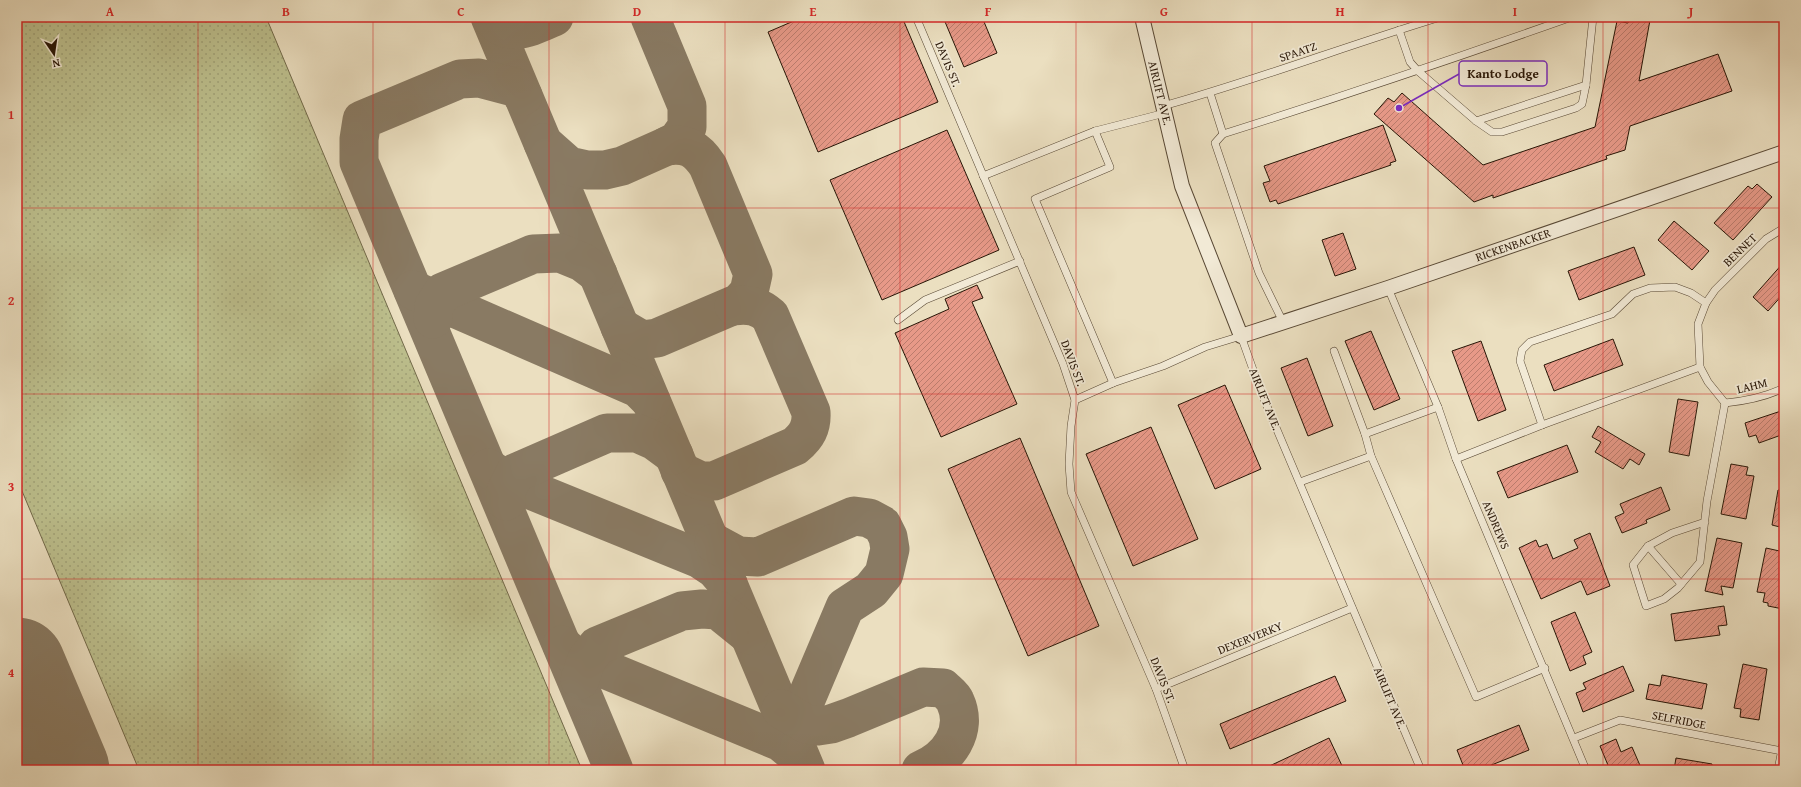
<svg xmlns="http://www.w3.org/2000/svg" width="1801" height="787" viewBox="0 0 1801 787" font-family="'Gentium Book Plus',serif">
<defs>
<pattern id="grass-dots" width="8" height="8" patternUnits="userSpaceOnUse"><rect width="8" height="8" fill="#bdc08e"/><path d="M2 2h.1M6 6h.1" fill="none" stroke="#a2a479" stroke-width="1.8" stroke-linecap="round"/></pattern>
<pattern id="building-hatch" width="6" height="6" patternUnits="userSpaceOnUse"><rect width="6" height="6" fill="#e79988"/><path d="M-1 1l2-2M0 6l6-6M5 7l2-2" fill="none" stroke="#bb7c6d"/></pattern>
</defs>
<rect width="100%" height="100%" fill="#ebdfc0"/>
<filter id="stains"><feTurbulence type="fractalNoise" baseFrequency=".005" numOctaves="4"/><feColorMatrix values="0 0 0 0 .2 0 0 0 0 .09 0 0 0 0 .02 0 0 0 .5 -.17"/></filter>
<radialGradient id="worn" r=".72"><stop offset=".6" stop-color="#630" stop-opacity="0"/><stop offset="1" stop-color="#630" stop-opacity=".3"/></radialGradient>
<polygon fill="url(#grass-dots)" stroke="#726a4a" points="17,17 266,17 582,770 139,770 17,479"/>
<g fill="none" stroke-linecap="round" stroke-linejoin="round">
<g stroke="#897a63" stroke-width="39">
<polyline points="490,17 806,770"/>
<path d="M491,17C510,40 532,26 554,17"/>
<polyline points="523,96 517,88 479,78 460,79 362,120 359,139 359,162 614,770"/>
<polyline points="543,143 569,166 587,170 605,170 622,166 667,146 677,141 687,127 687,106 650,17"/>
<polyline points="413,290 638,388 651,401"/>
<polyline points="433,319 434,306 443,292 533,254 560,253 582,262 598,274"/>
<path d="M620,327L642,340L657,338L739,303L749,292L753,274L708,166C697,149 687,143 667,146"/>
<polyline points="488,468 506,480 700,559 715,569 728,584"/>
<path d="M680,471L701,481H714L795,446C807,436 812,427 811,412L770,316C759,306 749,304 734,306"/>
<polyline points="506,501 506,491 515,473 607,433 637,433 655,441 674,455"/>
<polyline points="714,543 738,556 758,557 854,516 869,518 882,525 888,537 890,549 884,574 871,590 845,607 798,718 795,743"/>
<polyline points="562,645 575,657 781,742 793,752 803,765"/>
<polyline points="580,680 586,661 597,646 682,611 702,609 718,610 749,635"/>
<path d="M781,709L806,724L818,726L831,724L848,718L923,687L943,688C947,692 953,696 955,701C969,731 948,759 921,770"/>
</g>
<polyline stroke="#897a63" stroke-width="97" points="17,666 61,770"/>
</g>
<g fill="url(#building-hatch)" stroke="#271506">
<polygon points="803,17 902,17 938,102 818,152 768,32"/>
<polygon points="943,17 982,17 997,53 964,67"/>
<polygon points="1630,17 1650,20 1639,81 1718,54 1732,91 1630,126 1625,150 1606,156 1607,159 1493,198 1493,195 1474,202 1374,114 1388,98 1394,102 1402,93 1483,165 1595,127 1617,21 1628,23"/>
<polygon points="1383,125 1396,161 1390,163 1391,165 1278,204 1276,200 1270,202 1263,183 1270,181 1264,166"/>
<polygon points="947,130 999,250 882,300 830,180"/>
<polygon points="1757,184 1772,197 1733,240 1714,223 1748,186 1752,189"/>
<polygon points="1674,221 1709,251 1692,270 1658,240"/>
<polygon points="1343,233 1356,269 1335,276 1322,240"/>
<polygon points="1634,247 1645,275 1579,300 1568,271"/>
<polygon points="1784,262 1784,293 1768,311 1753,297"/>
<polygon points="977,285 983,298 972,302 1017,404 941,437 895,333 949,309 945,299"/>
<polygon points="1371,331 1400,399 1374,410 1345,341"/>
<polygon points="1613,339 1623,365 1554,391 1544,365"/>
<polygon points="1481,341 1506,410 1478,421 1452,351"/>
<polygon points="1307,358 1333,426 1308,436 1281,368"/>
<polygon points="1225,385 1261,469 1215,489 1178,405"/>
<polygon points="1678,399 1698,402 1689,456 1669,452"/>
<polygon points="1784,410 1784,434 1759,443 1756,435 1749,437 1745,423"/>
<polygon points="1598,426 1645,454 1639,465 1630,459 1623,469 1595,452 1601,442 1592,437"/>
<polygon points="1151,427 1198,539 1133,566 1086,454"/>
<polygon points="1020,438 1099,626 1028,656 948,469"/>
<polygon points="1567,445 1578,472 1508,498 1497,472"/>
<polygon points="1731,464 1748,467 1746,475 1754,476 1746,519 1721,514"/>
<polygon points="1661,487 1670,510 1646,520 1647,523 1622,533 1615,517 1624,513 1620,504"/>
<polygon points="1778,490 1784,490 1784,528 1772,525"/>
<polygon points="1590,533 1610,586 1587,595 1581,581 1541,599 1519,548 1536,540 1539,547 1547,544 1553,559 1578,548 1574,540"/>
<polygon points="1717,538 1742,543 1733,588 1721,586 1723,595 1705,591"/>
<polygon points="1766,548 1784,552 1783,609 1768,606 1768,603 1763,602 1765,593 1757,592"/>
<polygon points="1724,606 1727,625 1718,626 1720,635 1675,641 1671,614"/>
<polygon points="1575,612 1592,652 1583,656 1586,664 1570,671 1551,622"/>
<polygon points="1743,664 1767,669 1759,720 1740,717 1741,709 1734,708"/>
<polygon points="1623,666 1634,691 1583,712 1576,693 1586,689 1583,683"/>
<polygon points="1662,675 1707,684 1702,709 1646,699 1649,684 1660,686"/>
<polygon points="1335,676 1346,701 1230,749 1220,724"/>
<polygon points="1519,725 1529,750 1479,770 1465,770 1457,750"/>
<polygon points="1329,738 1344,770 1261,770"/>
<polygon points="1616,739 1621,752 1632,747 1642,770 1610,770 1600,746"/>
<polygon points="1676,758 1712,764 1712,770 1674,770"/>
</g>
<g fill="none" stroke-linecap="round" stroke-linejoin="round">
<defs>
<g id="lane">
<polyline points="916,17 1063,364 1075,400 1071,426 1069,464 1071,492 1156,689 1185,770"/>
<polyline points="1399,30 1410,62 1418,71 1476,121 1492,132 1502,132 1576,108 1582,104 1586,85 1593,17"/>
<path d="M1210,93L1223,134C1340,97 1456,58 1572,17"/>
<path d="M1163,106C1257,80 1348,45 1441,17"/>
<polyline points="1476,121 1586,85"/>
<polyline points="1095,131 1110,167 1035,199 1113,383"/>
<polyline points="1223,134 1215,143 1259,273 1283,322"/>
<polyline points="983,176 1095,131 1165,113"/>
<polyline points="1388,288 1438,407 1456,459 1586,770"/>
<polyline points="898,320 925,300 1020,261"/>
<polyline points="1334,351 1365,434 1371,456 1476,697 1545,668"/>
<polyline points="1075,400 1113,383 1163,366 1205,347 1241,336 1261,392 1421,770"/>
<polyline points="1725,403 1708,382 1700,367 1698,324 1706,303 1715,290 1766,239 1784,228"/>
<path d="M1725,403C1746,401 1765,397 1784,388"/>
<polyline points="1542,425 1520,361 1522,350 1530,342 1612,314 1633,294 1650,288 1675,287 1691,293 1706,303"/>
<polyline points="1365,434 1438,407"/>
<polyline points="1456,459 1542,425 1700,367"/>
<polyline points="1300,482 1371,456"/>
<polyline points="1705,522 1672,533 1648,546 1633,565 1646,606 1664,599 1678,588 1700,562 1707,501 1725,403"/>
<polyline points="1648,546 1681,584"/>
<polyline points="1156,689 1352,608"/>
<polyline points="1574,738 1620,720 1782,751"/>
<polyline points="1778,770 1784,738"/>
</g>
<polyline id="street" points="1142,17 1182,186 1241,336 1388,288 1784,152"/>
</defs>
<use href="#lane" stroke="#584834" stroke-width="8"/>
<use href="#street" stroke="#584834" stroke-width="16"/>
<use href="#lane" stroke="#f2ead6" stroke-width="7"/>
<use href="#street" stroke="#f2ead6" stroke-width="14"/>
</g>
<path fill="none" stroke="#d62828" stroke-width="1" stroke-opacity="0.55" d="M198,17V770M373,17V770M549,17V770M725,17V770M900,17V770M1076,17V770M1252,17V770M1428,17V770M1603,17V770M17,208H1784M17,394H1784M17,579H1784"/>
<g text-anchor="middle" stroke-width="3.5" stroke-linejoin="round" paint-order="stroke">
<g font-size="12" fill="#271506" stroke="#f2ead6">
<text transform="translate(1298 52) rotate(-19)" y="4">SPAATZ</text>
<text transform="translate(948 64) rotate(67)" y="4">DAVIS ST.</text>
<text transform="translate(1160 93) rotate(76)" y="4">AIRLIFT AVE.</text>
<text transform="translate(1513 245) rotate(-19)" y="4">RICKENBACKER</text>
<text transform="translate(1740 250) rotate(-44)" y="4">BENNET</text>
<text transform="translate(1073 363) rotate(69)" y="4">DAVIS ST.</text>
<text transform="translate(1752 386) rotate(-14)" y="4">LAHM</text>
<text transform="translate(1265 399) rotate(68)" y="4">AIRLIFT AVE.</text>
<text transform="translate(1496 525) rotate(67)" y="4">ANDREWS</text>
<text transform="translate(1250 638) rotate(-22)" y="4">DEXERVERKY</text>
<text transform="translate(1163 680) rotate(68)" y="4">DAVIS ST.</text>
<text transform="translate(1390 698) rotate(67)" y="4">AIRLIFT AVE.</text>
<text transform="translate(1679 720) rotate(11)" y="4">SELFRIDGE</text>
</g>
</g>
<path fill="none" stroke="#7b2cbf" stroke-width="1.5" d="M1399 108L1459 74"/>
<circle fill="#7b2cbf" stroke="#f2ead6" stroke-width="1.5" cx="1399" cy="108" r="4"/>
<rect fill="#f2ead6" stroke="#7b2cbf" stroke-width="1.5" x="1459" y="61" width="88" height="25" rx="4"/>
<g font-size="13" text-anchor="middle" font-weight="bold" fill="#271506">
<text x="1503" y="78">Kanto Lodge</text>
</g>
<rect width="1801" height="787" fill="none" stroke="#ebdfc0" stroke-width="44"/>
<g transform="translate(54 54) rotate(167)" stroke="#f2ead6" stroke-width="3" paint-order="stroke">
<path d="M0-3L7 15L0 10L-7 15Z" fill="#271506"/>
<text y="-6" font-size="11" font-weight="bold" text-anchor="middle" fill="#271506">N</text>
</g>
<rect x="22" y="22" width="1757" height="743" fill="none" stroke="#d62828" stroke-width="1.5"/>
<g font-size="13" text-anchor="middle" font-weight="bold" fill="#d62828">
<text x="110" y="16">A</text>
<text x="286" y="16">B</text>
<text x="461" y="16">C</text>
<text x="637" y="16">D</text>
<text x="813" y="16">E</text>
<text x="988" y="16">F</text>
<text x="1164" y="16">G</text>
<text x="1340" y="16">H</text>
<text x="1515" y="16">I</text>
<text x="1691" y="16">J</text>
<text x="11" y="119">1</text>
<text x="11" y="305">2</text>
<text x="11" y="491">3</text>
<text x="11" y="677">4</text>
</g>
<rect width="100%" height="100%" filter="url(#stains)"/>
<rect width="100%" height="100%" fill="url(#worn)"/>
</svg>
